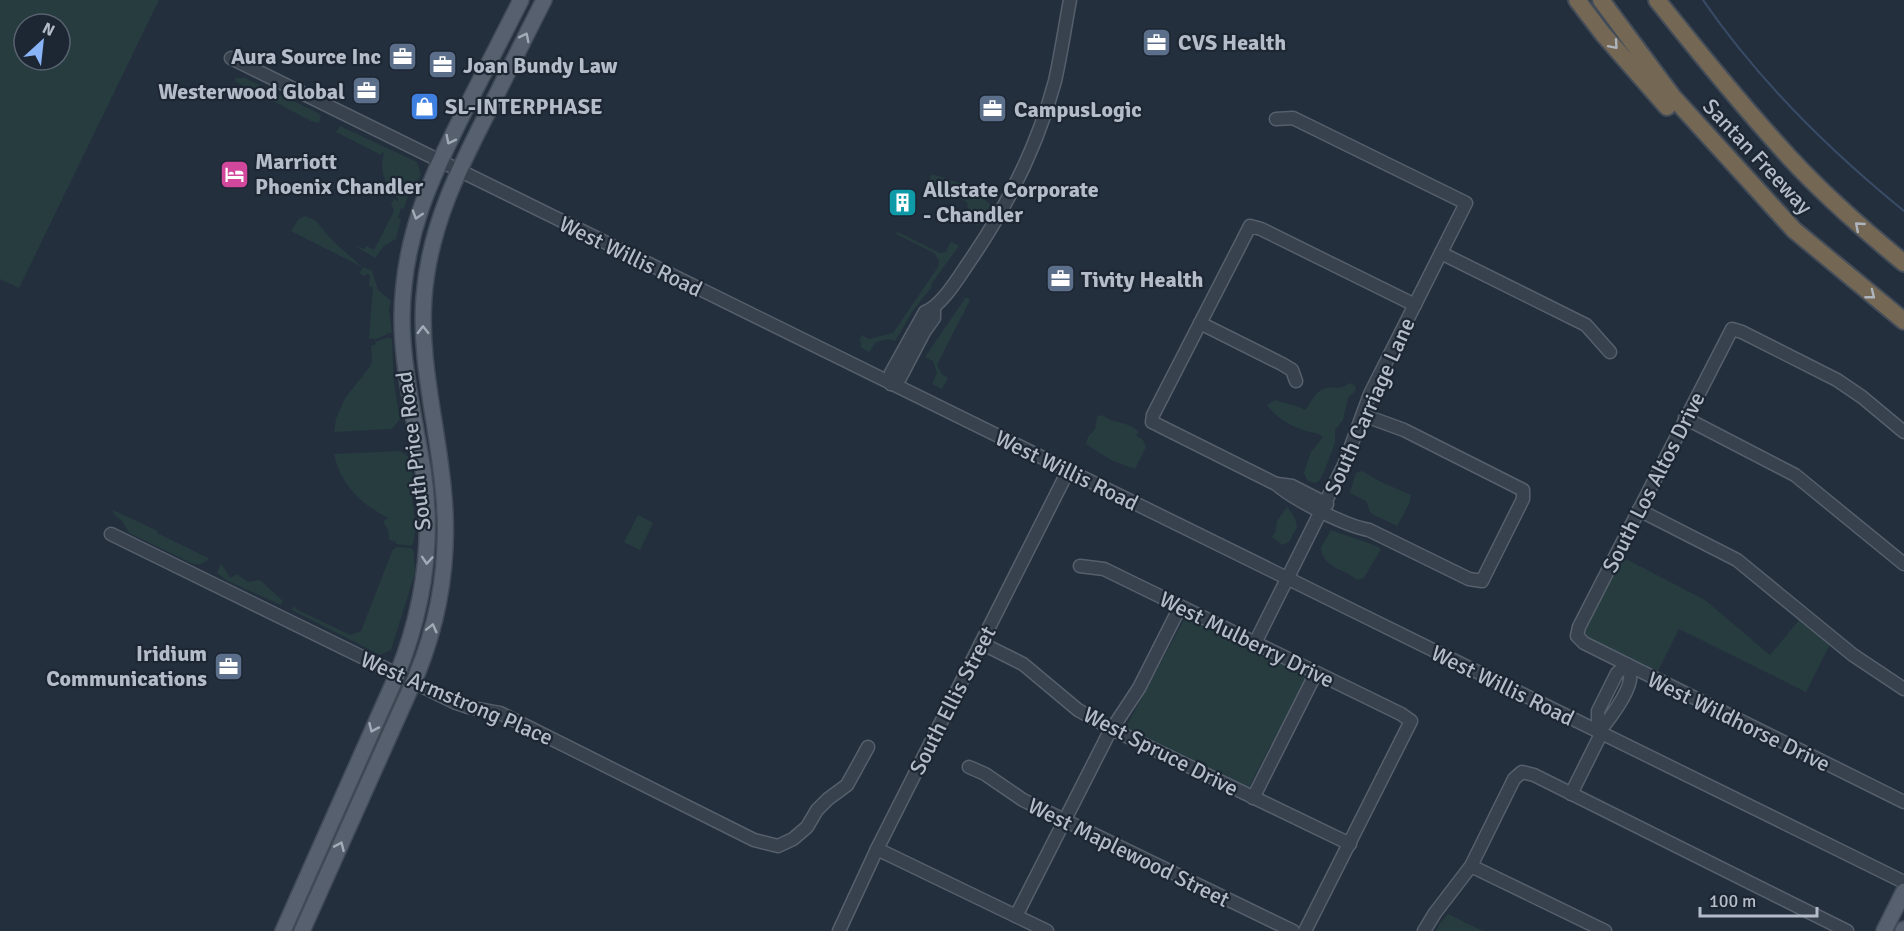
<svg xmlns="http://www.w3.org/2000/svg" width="1904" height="931" viewBox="0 0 1904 931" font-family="Signika,sans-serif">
<rect width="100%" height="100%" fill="#242f3e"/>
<g fill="#263c3f" fill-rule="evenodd">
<path d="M0,0H159L19,288L0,279ZM24,24H60V60H24Z"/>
<polygon points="235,78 245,78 318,113 321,116 319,123 311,121 236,82"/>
<path d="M340,126L417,162L421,175L408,196L404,209L401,208L398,218L401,219L396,239L384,246L375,258L354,245L364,249L366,246L374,250L394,211L391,204L394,199L398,201L399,199C385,188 379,170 384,153L382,152L381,155L336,132Z"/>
<polygon points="932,174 960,183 964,189 972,189 991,205 978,226 963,218 968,209 967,202 928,182"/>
<polygon points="304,216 315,220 332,240 362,267 291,231 298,220"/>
<polygon points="898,232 940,253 946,252 951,241 959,246 932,283 931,288 914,309 895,341 888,339 876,342 869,352 860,347 862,343 859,341 862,335 869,339 893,333 938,267 939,261 934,253 896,234"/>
<polygon points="363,267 372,271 378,290 391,301 389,310 392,332 374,340 373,338 369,339 373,287 369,286 370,275 368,274 363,276 360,273"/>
<polygon points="966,297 970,300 937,365 942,374 948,378 942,389 932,384 937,373 933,361 925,357"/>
<polygon points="389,337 392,339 394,384 400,419 392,429 334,432 336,419 345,398 369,368 372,361 371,346 376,344 375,342"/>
<path d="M1350,383L1355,386L1356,390L1348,398L1343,420L1335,430V443L1324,472L1319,481L1314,483L1308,481L1304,473L1311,452L1323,437C1318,433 1315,433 1309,432C1292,427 1277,419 1267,405L1275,400C1285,404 1295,404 1305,410C1311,403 1316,390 1326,388C1338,385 1335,392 1350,383Z"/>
<path d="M1102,415C1113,424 1129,421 1139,432L1136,435L1143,440L1146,447L1135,469L1111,460L1086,444L1088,437L1095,429L1097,417Z"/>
<path d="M400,451L410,458L413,477L412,498L416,527L413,544L411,546L396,544V542L389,540L388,529L383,522L388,518C360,503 341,485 334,454Z"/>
<polygon points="1362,471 1379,481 1411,495 1409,504 1397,526 1374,515 1370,512 1366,501 1350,493 1356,473"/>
<polygon points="1287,507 1295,518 1297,527 1289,542 1282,545 1272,537 1275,533 1277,521"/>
<polygon points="113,510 158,531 157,533 208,558 208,560 199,565 191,563 129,533 122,521 114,514"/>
<polygon points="638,515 653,523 640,550 624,542"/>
<path d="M1331,530C1341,534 1375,544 1381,549L1364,578L1357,580C1344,568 1322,568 1321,547Z"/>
<polygon points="396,547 411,548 414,551 415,573 391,650 380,655 292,610 294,606 296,609 350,635 361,631 393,549 395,549"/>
<polygon points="1622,557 1705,600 1770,655 1800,619 1830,644 1806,692 1679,629 1658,671 1582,635"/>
<polygon points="221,563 230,578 237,574 248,582 260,580 283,601 281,605 228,581 217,573"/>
<polygon points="1186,616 1307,675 1249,787 1126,727"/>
<polygon points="1448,914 1483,931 1436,931 1440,923"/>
</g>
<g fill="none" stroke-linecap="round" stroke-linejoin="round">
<path stroke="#394c67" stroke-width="2" d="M1703,0C1758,80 1829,150 1904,211"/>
<defs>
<g id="minor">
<polyline points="231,58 1904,882"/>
<polyline points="1441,253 1586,325 1610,352"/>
<polyline points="1200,323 1282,364 1292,370 1296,381"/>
<path d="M891,384V373L925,312C941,306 957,280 967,265C1006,209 1037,148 1055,81C1061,54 1065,27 1070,0"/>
<polyline points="891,384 900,378 924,332 934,318 934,309"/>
<path d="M1363,415L1404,430L1523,490V499L1482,581L1469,579L1369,530C1346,526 1294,500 1276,484L1152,422L1153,415L1250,226L1261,229L1415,305"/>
<polyline points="1685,418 1795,475 1904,564"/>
<polyline points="1904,432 1862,397 1837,380 1742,332 1732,329 1579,627 1577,636 1584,643 1904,802"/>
<polyline points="1277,484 1292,486 1327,504"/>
<polyline points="1639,510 1737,560 1853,655 1904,689"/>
<polyline points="111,534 456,703 468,707 500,713 754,840 778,846 793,839 807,827 817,810 828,799 847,785 868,747"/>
<polyline points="1080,566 1104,569 1401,714 1411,721 1305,931"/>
<polyline points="981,643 1023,664 1078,710 1112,729 1350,844"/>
<polyline points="1255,643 1344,465 1370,394 1466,203 1293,118 1276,119"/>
<path d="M1628,665C1629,669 1631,675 1630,680C1628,694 1608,722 1598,732V711L1617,673Z"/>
<polyline points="969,767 985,774 1023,800 1293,931"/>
<polyline points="1571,794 1601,734"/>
<polyline points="1253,798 1316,673"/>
<polyline points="877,849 1047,931"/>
<polyline points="1471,866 1605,931"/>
<polyline points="1016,916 1108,735 1139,688 1180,607"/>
<polyline points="839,931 877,849 1068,471"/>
<polyline points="1424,931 1435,913 1471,866 1514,779 1522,772 1534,775 1847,931"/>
</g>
<g id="major">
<path d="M283,931L397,675C424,608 434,541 423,470C415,420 402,368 402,317C403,235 431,177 467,106C485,71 503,35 521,0"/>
<path d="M302,931L417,674C441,615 450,551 443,487C437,423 419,361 424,297C429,227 459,168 491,106C509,70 526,35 544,0"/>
<polyline points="1884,931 1904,891"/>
<polyline points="1903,931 1904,929"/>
</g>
<g id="highway">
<polyline points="1577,0 1603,34 1667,107"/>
<polyline points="1601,0 1673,97 1794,230 1904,321"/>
<path d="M1657,0C1700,54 1743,107 1790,158C1825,196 1864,230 1904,263"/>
</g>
</defs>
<use href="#minor" stroke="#565f6c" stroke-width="15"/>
<use href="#major" stroke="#414a57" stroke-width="18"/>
<use href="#highway" stroke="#434c59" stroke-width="20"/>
<use href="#minor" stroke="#38414e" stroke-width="12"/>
<use href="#major" stroke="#56606e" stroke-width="15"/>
<use href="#highway" stroke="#746855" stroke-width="16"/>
</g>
<defs><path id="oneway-chevron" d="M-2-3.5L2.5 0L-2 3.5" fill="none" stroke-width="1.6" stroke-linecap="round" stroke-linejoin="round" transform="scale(1.5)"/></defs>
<g stroke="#a1aab7">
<use href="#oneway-chevron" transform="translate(525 37) rotate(-63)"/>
<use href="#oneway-chevron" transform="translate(450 140) rotate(117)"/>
<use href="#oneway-chevron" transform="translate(417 215) rotate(107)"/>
<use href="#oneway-chevron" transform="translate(423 330) rotate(-91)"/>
<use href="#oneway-chevron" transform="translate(427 560) rotate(94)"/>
<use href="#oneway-chevron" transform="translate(432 628) rotate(-76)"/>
<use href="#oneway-chevron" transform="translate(373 728) rotate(114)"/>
<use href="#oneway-chevron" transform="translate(340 846) rotate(-66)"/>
</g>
<g stroke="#aeb4bd">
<use href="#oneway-chevron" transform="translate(1614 45) rotate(49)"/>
<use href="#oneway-chevron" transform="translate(1859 226) rotate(-139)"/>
<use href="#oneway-chevron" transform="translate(1871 295) rotate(38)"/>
</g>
<defs>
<symbol id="office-square" viewBox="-11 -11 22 22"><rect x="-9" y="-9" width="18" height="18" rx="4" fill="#5c6f8a" stroke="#1d2633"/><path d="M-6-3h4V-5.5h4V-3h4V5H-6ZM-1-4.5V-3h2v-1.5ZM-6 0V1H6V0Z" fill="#fff"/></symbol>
<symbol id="shop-square" viewBox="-11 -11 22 22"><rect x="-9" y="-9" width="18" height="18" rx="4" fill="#3f7fe0" stroke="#1d2633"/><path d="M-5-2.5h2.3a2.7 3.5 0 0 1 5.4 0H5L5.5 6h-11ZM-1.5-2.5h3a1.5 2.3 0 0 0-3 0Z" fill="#fff"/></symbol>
<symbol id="hotel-square" viewBox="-11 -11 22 22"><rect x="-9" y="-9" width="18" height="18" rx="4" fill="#d1479c" stroke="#1d2633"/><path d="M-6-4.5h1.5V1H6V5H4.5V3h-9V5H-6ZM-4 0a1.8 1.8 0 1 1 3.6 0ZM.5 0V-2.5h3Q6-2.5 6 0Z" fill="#fff"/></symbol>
<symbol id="building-square" viewBox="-11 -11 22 22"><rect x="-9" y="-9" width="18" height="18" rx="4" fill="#0f9aa8" stroke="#1d2633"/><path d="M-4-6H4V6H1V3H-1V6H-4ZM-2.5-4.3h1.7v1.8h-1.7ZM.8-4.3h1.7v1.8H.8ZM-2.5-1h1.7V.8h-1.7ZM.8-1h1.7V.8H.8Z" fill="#fff"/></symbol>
</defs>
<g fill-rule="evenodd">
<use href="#office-square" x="1140" y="26" width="33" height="33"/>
<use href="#office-square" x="386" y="40" width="33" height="33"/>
<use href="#office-square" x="426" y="48" width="33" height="33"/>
<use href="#office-square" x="350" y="74" width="33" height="33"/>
<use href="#shop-square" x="408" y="90" width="33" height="33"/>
<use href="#office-square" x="976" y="92" width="33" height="33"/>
<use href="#hotel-square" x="218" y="158" width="33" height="33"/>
<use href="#building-square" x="886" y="186" width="33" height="33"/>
<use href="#office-square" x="1044" y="262" width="33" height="33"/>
<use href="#office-square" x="212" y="650" width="33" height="33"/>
</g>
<g text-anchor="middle" stroke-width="4.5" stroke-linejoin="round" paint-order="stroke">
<g font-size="22" font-weight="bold" fill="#b4bcc9" stroke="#1d2633" text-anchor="start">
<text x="1178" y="50">CVS Health</text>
<text x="381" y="64" text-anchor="end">Aura Source Inc</text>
<text x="463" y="73">Joan Bundy Law</text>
<text x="345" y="99" text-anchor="end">Westerwood Global</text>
<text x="445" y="114">SL-INTERPHASE</text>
<text x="1014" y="117">CampusLogic</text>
<text x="255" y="169">Marriott<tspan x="255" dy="25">Phoenix Chandler</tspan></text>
<text x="923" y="197">Allstate Corporate<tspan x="923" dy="25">- Chandler</tspan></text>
<text x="1081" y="287">Tivity Health</text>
<text x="207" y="661" text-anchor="end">Iridium<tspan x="207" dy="25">Communications</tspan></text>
</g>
<g font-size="22" fill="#b4bcc9" stroke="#1d2633">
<text transform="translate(1758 156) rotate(47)" y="8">Santan Freeway</text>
<text transform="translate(631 256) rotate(26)" y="8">West Willis Road</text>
<text transform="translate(1369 406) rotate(-66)" y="8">South Carriage Lane</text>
<text transform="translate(413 451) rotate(-97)" y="8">South Price Road</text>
<text transform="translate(1067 470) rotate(26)" y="8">West Willis Road</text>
<text transform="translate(1653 482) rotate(-63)" y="8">South Los Altos Drive</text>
<text transform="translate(1247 639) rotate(26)" y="8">West Mulberry Drive</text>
<text transform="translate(1503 685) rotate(26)" y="8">West Willis Road</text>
<text transform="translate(457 698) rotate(23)" y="8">West Armstrong Place</text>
<text transform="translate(952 700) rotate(-63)" y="8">South Ellis Street</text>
<text transform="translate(1739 721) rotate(26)" y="8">West Wildhorse Drive</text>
<text transform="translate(1161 751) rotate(27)" y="8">West Spruce Drive</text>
<text transform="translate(1129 852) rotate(26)" y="8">West Maplewood Street</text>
</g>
</g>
<g transform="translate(42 42) rotate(27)"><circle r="28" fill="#1d2633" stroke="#59626f" stroke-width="1.5"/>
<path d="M0-4.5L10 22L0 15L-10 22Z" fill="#8ab4f8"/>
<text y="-9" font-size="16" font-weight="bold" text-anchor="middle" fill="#b4bcc9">N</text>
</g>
<path d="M1700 907v9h117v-9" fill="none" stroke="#b4bcc9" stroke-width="3"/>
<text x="1709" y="907" font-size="18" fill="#b4bcc9" stroke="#1d2633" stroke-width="4.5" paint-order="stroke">100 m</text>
</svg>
